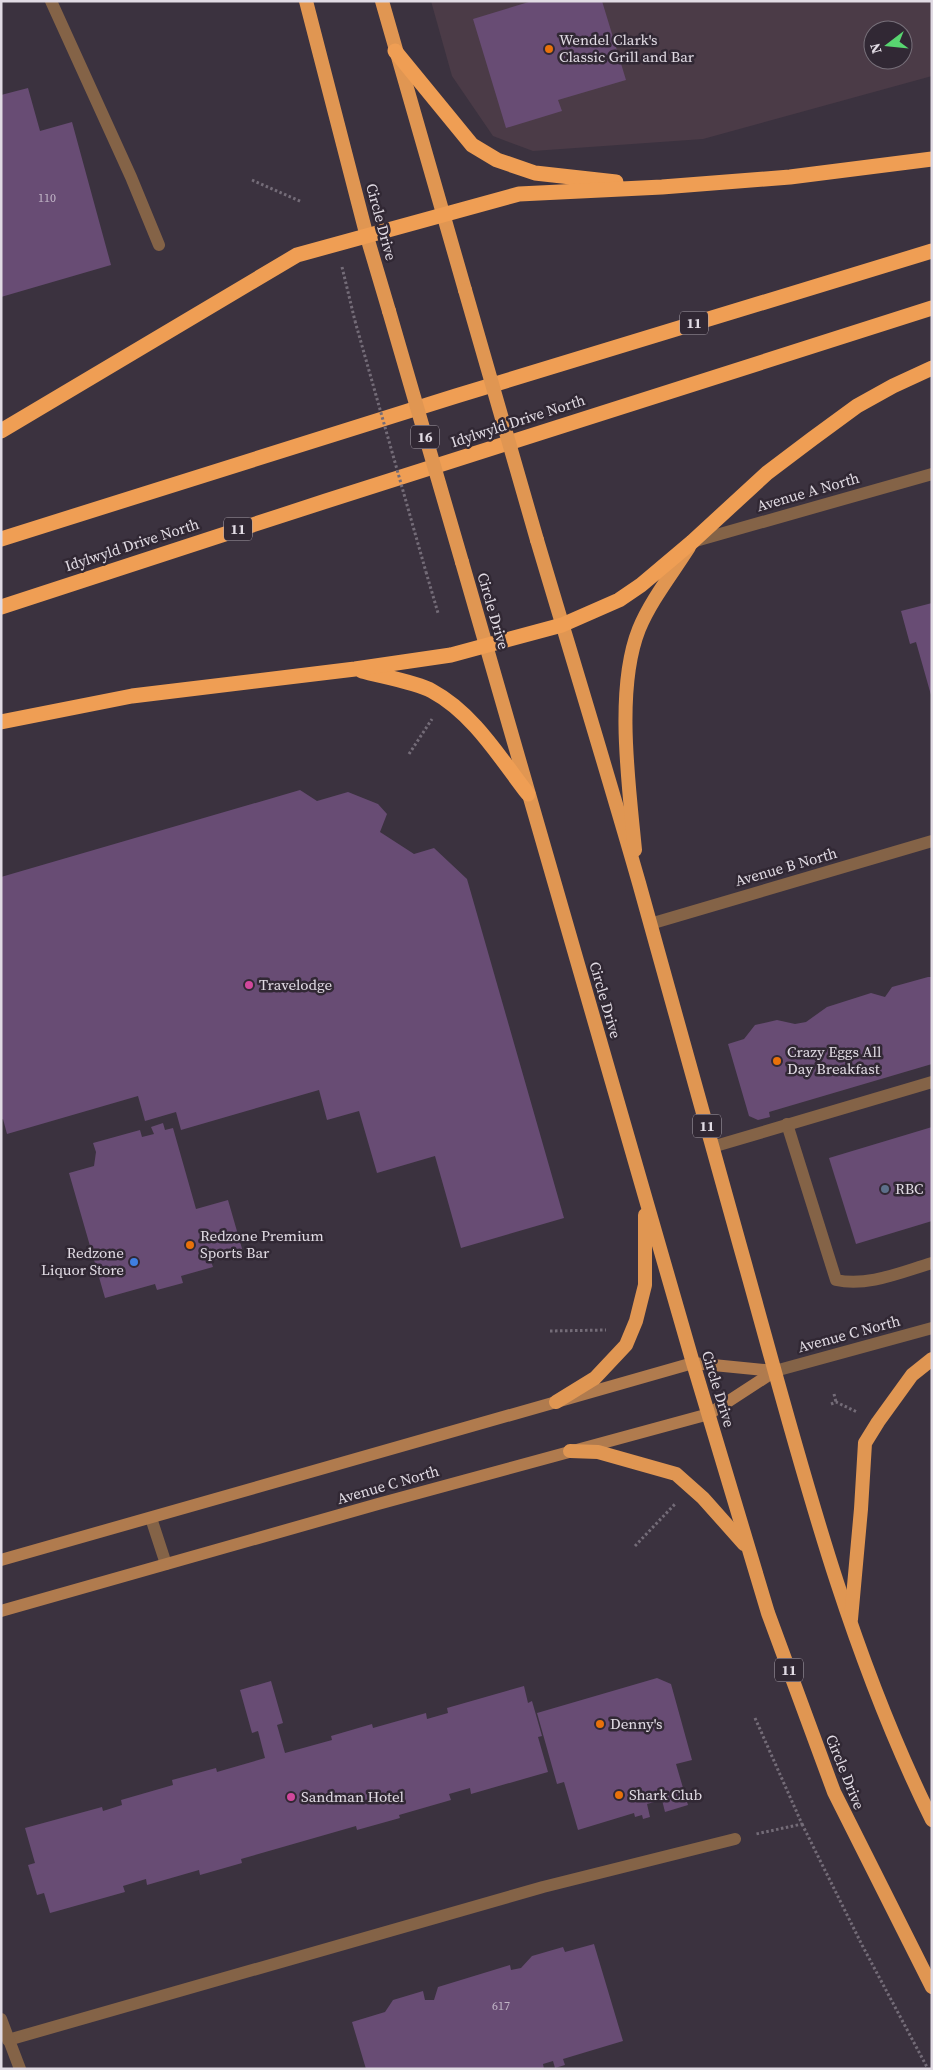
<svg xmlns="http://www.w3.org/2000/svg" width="933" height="2070" viewBox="0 0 933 2070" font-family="'Source Serif 4',serif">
<rect width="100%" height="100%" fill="#3b323f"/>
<path fill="#4b3b47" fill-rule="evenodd" d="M431,1H932V76L703,139L533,151L493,136L452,76ZM873,30H903V60H873Z"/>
<g fill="#684c74">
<polygon points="532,1 602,1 626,80 558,100 562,111 506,128 473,19"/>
<polygon points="28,88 40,131 72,122 111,265 1,297 1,95"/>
<polygon points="932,603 932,695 931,695 916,642 910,644 901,611"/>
<polygon points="300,790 317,801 348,792 378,804 387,814 380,832 414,854 434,848 467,879 564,1218 461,1248 435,1156 377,1173 359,1111 327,1120 319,1090 181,1130 176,1112 145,1121 138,1096 7,1134 3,1119 1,1120 1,877"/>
<polygon points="928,977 932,977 932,1064 769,1112 770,1117 758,1120 749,1116 728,1044 744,1039 755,1025 777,1020 795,1024 806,1022 827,1007 871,993 885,997 892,987"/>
<polygon points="163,1123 165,1130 173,1128 196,1209 228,1200 243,1252 211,1261 213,1267 181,1276 183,1283 157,1290 155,1284 105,1298 69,1173 94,1166 96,1152 93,1143 140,1130 142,1137 154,1134 151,1127"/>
<polygon points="932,1127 932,1221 856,1244 829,1158"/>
<polygon points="657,1678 671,1684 692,1760 676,1764 688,1805 665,1812 662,1800 647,1804 650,1817 643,1819 642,1815 635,1817 634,1813 578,1830 564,1782 557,1784 537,1713"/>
<polygon points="271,1681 283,1723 277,1725 285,1753 332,1740 331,1736 372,1724 373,1728 426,1713 427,1719 448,1713 447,1708 524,1686 528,1703 532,1701 542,1736 538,1737 548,1772 471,1794 470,1788 449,1794 451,1800 399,1815 400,1818 357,1830 356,1826 241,1859 242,1863 200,1875 199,1870 147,1885 146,1879 123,1886 125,1892 50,1913 44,1893 37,1895 28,1865 35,1863 25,1828 102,1807 103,1811 122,1805 121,1800 173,1785 172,1780 216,1768 217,1772 265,1758 258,1731 252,1733 240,1690"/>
<polygon points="594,1944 623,2041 563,2059 565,2065 555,2068 553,2061 543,2064 544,2069 366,2069 352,2022 385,2012 393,2000 423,1991 425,2000 434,2000 438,1987 510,1965 511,1970 521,1968 532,1956 563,1947 565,1952"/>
</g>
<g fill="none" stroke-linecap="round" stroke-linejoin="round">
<g stroke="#746c78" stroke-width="3" stroke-dasharray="2.5 2.5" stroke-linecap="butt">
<polyline points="252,180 302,202"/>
<polyline points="342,267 355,321"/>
<polyline points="426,572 438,613"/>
<polyline points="409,754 432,719"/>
<polyline points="550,1331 606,1330"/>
<polyline points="834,1394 836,1402"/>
<polyline points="831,1404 836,1402 857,1412"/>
<polyline points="635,1546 675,1504"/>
<polyline points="755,1718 802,1824 756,1834"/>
<polyline points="802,1824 862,1945 928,2069"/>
</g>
<g stroke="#846347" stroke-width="12">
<polyline points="51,1 131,177 159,245"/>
<path d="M787,1124L836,1280C868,1287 901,1272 932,1263"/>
<polyline points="712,1147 932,1082"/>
<polyline points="8,2040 543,1887 735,1839"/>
</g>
<g stroke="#846347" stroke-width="12">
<polyline points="692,542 932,474"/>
<polyline points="650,924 932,841"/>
<polyline points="775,1371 932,1328"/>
<polyline points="151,1518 166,1564"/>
</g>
<polyline stroke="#846347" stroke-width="12" points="1,2019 20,2069"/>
<g stroke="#b07b4e" stroke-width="12">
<polyline points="1,1560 693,1363 775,1371"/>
<polyline points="1,1611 378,1504 709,1414 775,1371"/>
</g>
<g stroke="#e09652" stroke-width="14">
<polyline points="306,1 367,237 389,311"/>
<polyline points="382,1 465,290"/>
<path d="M537,540C571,654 606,768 639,883C673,1004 706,1125 740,1246C795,1441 842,1638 932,1820"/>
<polyline points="462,562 693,1363 768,1613 834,1792 932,1987"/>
<path d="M635,850C629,786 615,689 639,629C651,600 672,574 689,547"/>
<polyline points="556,1402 595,1378 626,1345 636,1321 645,1285 645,1215"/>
<polyline points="570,1451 598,1452 676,1474 703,1498 744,1544"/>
<polyline points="851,1619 861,1509 865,1443 878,1422 912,1375 932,1359"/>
</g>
<g stroke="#ef9e54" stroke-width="15">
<polyline points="395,51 472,145 497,160 535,173 616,182"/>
<polyline points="1,431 297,255 519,194 662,187 790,177 932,159"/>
<polyline points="1,539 456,396 932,251"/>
<polyline points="1,607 326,501 932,308"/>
<path d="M362,671C380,676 416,682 432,691C473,713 500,758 528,794"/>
<polyline points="1,722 132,696 355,669 451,655 562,625 619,600 641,585 692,542 767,473 812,439 857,406 893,386 932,368"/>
</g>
<polyline stroke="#746c78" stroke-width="3" stroke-dasharray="2.5 2.5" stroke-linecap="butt" points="355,321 426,572"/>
<g stroke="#e09652" stroke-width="14">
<polyline points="465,290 537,540"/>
<polyline points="389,311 462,562"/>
</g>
</g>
<g fill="#e8710a" stroke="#312834" stroke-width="2">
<circle cx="549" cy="49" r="5"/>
<circle cx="777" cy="1061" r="5"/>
<circle cx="190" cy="1245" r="5"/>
<circle cx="600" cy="1724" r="5"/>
<circle cx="619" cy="1795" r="5"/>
</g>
<g fill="#d1479c" stroke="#312834" stroke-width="2">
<circle cx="249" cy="985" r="5"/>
<circle cx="291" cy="1797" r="5"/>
</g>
<circle fill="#5c6f8a" stroke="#312834" stroke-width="2" cx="885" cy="1189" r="5"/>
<circle fill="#3f7fe0" stroke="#312834" stroke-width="2" cx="134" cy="1262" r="5"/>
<g text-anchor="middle" stroke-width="5" stroke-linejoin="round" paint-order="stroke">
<g font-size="12" fill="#c3b7c8">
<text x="47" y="202">110</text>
<text x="501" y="2010">617</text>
</g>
<g fill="#312834" stroke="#aca5af" stroke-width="1">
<rect x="680" y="311.5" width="28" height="23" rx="4"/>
<rect x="411" y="425.5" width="28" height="23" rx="4"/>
<rect x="224" y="517.5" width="28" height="23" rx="4"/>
<rect x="693" y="1114.5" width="28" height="23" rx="4"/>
<rect x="775" y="1658.5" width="28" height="23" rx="4"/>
</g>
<g font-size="14" font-weight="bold" fill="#e1dbe4">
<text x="694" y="328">11</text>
<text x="425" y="442">16</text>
<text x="238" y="534">11</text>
<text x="707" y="1131">11</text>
<text x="789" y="1675">11</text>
</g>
<g font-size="15" fill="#e1dbe4" stroke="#312834" text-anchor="start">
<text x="559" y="45">Wendel Clark's<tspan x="559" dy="17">Classic Grill and Bar</tspan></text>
<text x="259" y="990">Travelodge</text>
<text x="787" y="1057">Crazy Eggs All<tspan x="787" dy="17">Day Breakfast</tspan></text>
<text x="895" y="1194">RBC</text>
<text x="200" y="1241">Redzone Premium<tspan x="200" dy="17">Sports Bar</tspan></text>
<text x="124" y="1258" text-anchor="end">Redzone<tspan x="124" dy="17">Liquor Store</tspan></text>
<text x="610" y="1729">Denny's</text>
<text x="629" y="1800">Shark Club</text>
<text x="301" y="1802">Sandman Hotel</text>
</g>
<g font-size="15" fill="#e1dbe4" stroke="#312834">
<text transform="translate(381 222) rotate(75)" y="5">Circle Drive</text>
<text transform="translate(518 421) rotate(-18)" y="5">Idylwyld Drive North</text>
<text transform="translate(808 492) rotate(-16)" y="5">Avenue A North</text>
<text transform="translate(132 545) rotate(-18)" y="5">Idylwyld Drive North</text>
<text transform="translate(493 611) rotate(74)" y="5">Circle Drive</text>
<text transform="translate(786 867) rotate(-16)" y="5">Avenue B North</text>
<text transform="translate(605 1000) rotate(74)" y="5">Circle Drive</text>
<text transform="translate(849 1334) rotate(-15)" y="5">Avenue C North</text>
<text transform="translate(718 1389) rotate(73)" y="5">Circle Drive</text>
<text transform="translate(388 1485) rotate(-16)" y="5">Avenue C North</text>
<text transform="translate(845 1772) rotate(68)" y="5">Circle Drive</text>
</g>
</g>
<rect width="933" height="2070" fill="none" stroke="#e1dbe4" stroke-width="5"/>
<g transform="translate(888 45) rotate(254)"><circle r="24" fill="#312834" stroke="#77707a"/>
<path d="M0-4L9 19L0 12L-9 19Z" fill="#58d570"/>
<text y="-8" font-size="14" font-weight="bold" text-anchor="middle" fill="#e1dbe4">N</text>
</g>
</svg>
